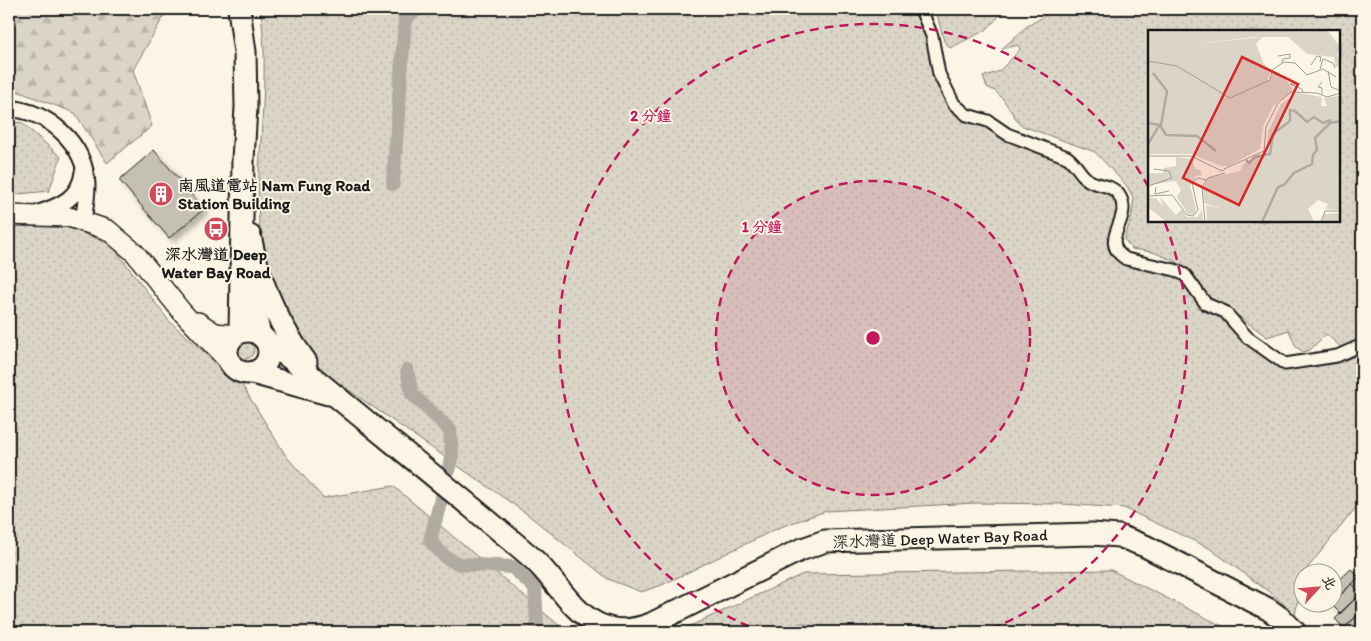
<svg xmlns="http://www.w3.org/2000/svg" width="1371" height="641" viewBox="0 0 1371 641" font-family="Itim,'LXGW WenKai TC',sans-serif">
<defs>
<pattern id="grass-dots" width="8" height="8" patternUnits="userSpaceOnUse" patternTransform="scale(1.25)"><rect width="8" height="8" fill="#dbd5c8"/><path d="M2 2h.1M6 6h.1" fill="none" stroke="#bbb6ab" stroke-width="1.8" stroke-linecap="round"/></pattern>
<pattern id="forest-firs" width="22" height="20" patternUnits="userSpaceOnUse" patternTransform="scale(1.25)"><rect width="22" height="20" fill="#dbd5c8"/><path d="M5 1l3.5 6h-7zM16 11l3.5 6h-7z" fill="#bbb6ab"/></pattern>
<filter id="shadow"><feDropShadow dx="4.5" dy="4.5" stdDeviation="2.5" flood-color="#0004"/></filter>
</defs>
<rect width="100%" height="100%" fill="#fcf5e5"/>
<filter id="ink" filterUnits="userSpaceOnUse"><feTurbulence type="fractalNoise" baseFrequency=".02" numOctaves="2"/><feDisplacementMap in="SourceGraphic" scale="10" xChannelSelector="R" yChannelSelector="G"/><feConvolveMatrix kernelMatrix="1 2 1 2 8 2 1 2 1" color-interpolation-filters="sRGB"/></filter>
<g filter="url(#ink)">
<g fill="url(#grass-dots)" stroke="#7c7872" fill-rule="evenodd">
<path d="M260,9H1012L1001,14L986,30L950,48L944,41L936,10L920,14L954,107C1002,130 1090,160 1119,205L1113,250L1175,272L1214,310L1284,368H1297L1362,353V500L1302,575L1295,615L1272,594L1209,548L1124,508L1062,504L975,503L826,511L778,528L662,585L641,592L608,579L527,514L317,368L275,297L270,266H267C257,235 258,207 259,175C261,122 269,61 260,9Z"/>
<path d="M1051,9H1362V339L1341,347L1326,334L1310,350L1303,352L1296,347L1289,330L1267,337L1229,309L1216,303L1202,290L1198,281L1177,262L1153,252L1132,249L1124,239L1131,219L1134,199L1127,186L1095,152L1020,125L1003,99L995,91L987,87L983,77C988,74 995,74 999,71C1002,69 1018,52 1020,49L1018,45L1002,49L1026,27L1046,15ZM1150,31H1340V221H1150Z"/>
<polygon points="21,122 61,157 49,191 9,195 9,124"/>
<polygon points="9,226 67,227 111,244 169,321 242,385 286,456 323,498 393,486 567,632 9,632"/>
<circle cx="245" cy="350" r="9"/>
<polygon points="1111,570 1234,632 677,632 803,574"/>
</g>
<polygon fill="url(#forest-firs)" stroke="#7c7872" points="9,9 168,9 133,70 152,126 107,163 75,113 9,88"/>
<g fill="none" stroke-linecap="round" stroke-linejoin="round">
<g stroke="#b0aba1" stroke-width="14">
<polyline points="393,184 405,19 417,9"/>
<polyline points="407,370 412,394 450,430 452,455 447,475"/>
<polyline points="441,499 430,541 445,557 459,564 512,567 535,588 537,626 541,632"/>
<polyline points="797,632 802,629 808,632"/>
</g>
</g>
<g fill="#c4c0b3" stroke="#1c1c1c" filter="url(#shadow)">
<polygon points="154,150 204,209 169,238 119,180"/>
<polygon points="1351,569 1359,577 1338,597 1334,592 1334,585"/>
<polygon points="1352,584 1361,593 1340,613 1331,604"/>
<polygon points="1355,599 1362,606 1362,611 1344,628 1335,619"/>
<polygon points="1358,615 1362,619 1362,629 1359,632 1340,632"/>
</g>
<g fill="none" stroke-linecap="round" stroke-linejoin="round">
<defs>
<path id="pedestrian" d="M922,9V12L932,36L939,74L954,104L967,115L988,121L1007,134L1067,157C1076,163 1079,173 1088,180C1097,186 1112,184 1119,195C1135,219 1096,240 1126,259L1175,270L1185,275L1206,304L1225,312L1247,337L1285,364L1337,356L1362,345"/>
<g id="minor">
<path d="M9,108C49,112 85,143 87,185C87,197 85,209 83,220"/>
<path d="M39,213C60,206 80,198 83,172"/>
</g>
<g id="tertiary">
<polyline points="9,215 69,217 108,230 135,253 182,312 231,364"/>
<polyline points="198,322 215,333 236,335"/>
</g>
<g id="secondary">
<polyline points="239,9 245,52 246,107 243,160 240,332"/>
<path d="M250,236C259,282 278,324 306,362"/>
<polyline points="248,283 260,335"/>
<circle cx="248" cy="352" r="21"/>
<path d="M265,340L291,359C371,426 453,490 532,558C554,577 569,609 596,623C613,632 633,631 651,624L800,550L825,541L1092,534L1119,536L1145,546L1268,609L1282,619L1295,632"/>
<polyline points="252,373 328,394"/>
</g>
</defs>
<use href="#pedestrian" stroke="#1c1c1c" stroke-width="15"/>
<use href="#minor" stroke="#1c1c1c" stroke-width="19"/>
<use href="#tertiary" stroke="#1c1c1c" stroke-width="22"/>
<use href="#secondary" stroke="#1c1c1c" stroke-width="25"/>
<use href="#pedestrian" stroke="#fcf5e5" stroke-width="11"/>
<use href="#minor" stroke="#fcf5e5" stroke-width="15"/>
<use href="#tertiary" stroke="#fcf5e5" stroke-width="19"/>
<use href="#secondary" stroke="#fcf5e5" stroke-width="21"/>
</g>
</g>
<circle cx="873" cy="338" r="157" fill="#c2185b" fill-opacity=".12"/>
<g fill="none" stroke="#c2185b" stroke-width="2.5" stroke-dasharray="9 6">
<circle cx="873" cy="338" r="157"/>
<path d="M763 632A314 314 0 1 1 1149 188M1165 223A314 314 0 0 1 983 632"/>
</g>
<defs>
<symbol id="building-disc" viewBox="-11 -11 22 22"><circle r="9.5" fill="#d1495b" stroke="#fcf5e5"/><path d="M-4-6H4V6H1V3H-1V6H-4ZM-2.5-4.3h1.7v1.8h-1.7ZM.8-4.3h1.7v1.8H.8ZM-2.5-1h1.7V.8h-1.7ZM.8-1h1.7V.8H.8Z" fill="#fff"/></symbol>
<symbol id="bus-disc" viewBox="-11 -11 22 22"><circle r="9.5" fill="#d1495b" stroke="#fcf5e5"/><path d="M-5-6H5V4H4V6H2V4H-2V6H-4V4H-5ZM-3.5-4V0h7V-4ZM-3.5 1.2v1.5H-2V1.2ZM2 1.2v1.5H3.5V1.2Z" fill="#fff"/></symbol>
</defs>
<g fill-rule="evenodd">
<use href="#building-disc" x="147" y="180" width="28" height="28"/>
<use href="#bus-disc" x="202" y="215" width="28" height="28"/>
</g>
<g text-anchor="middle" stroke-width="4" stroke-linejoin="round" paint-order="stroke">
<g font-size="16" font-weight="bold" fill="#1c1c1c" stroke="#fcf5e5" text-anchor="start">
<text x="178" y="191">南風道電站 Nam Fung Road<tspan x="178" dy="18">Station Building</tspan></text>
<text x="216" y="260" text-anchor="middle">深水灣道 Deep<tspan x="216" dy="18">Water Bay Road</tspan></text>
</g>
<g font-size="16" fill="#1c1c1c" stroke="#fcf5e5">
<text transform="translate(940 538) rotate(-2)" y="6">深水灣道 Deep Water Bay Road</text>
</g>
</g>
<g transform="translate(1148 30)">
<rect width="192" height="192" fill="#fcf5e5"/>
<path d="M19,7L47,14L114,7L108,14L116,34L123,40L119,51L122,50L125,41L137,48L145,60L125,76L115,97L112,119L81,136H73L43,124H0V21ZM149,63L174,67L173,76H179L176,68L192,66V94L181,100L168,136L143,148L117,192L56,173L55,158L61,148L92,141L95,134L118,123L120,102L133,74Z" fill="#dbd5c8"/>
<path d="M0,1H180L192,17L189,26L192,27V38L187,36L186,27L159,24L140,7H105L47,14L19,7L0,21ZM192,94V180L178,179L180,174L170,170L160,179L166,191L172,192H117L135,155L154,140L165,136L181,100ZM28,127L44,129L47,139L52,140L54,145L48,146L42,156L48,179L46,185L40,184L29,167L33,160L28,151L0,155V143H15L16,138L28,136ZM12,167L28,185L34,179L39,187H49L54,180L55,191H17L0,177V168H8L15,177ZM58,175L80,180L95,176L113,192H59ZM192,183V192H174L176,184Z" fill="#dbd5c8"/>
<path fill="none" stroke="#b0aba1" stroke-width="2.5" d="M5,43L19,61L13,95M0,93L12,95L18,105L49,106L68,121M0,114L11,96M98,130L101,133L107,127L122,124L125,104L142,91V80L147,81L159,92L166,87L175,93L183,90M114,192L130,157L136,155L146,143L164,134L165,125L169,120L167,108L182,93L193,91"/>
<path fill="none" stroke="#a29e95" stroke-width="1" d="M130,26L142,24V28L135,29L134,33M0,31L29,36L82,68L122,50L124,40L136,32L147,33L159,45L175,39L188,47M163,35L169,26L173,27L172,32M172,39L175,29L185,33L187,38M180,41L183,57L193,61M152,54H142L154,59L155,63M174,64V58L170,57L174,52M0,126H43L74,141L77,139M76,139L116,121L118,97L130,73L143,62L169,63L179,67L193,63M0,156L24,148L21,141L6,139M8,157L7,164L21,161M0,166L24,165L39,185L45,186L50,180L44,153L50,148L58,150M57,192L54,157L60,148L77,143M173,192L177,181H193"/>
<path fill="#d62828" fill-opacity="0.15" stroke="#d62828" stroke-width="2.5" d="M94,27L150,54L91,175L35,148Z"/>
<rect width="192" height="192" fill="none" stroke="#1c1c1c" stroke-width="2.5"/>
</g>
<circle cx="873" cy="338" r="8" fill="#c2185b" stroke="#fcf5e5" stroke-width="2.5"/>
<g font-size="15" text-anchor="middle" font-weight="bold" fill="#c2185b" stroke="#fcf5e5" stroke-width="4" stroke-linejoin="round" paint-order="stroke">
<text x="651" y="121">2 分鐘</text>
<text x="762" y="232">1 分鐘</text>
</g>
<rect width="1371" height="641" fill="none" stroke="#fcf5e5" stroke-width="30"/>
<rect x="15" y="15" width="1341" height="611" fill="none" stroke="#1c1c1c" stroke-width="2" filter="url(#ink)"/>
<g transform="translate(1318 588) rotate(64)"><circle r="24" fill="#fcf5e5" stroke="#a29e95"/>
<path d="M0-4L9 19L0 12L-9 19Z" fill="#d1495b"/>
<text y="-8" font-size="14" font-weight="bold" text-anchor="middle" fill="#1c1c1c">北</text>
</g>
</svg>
